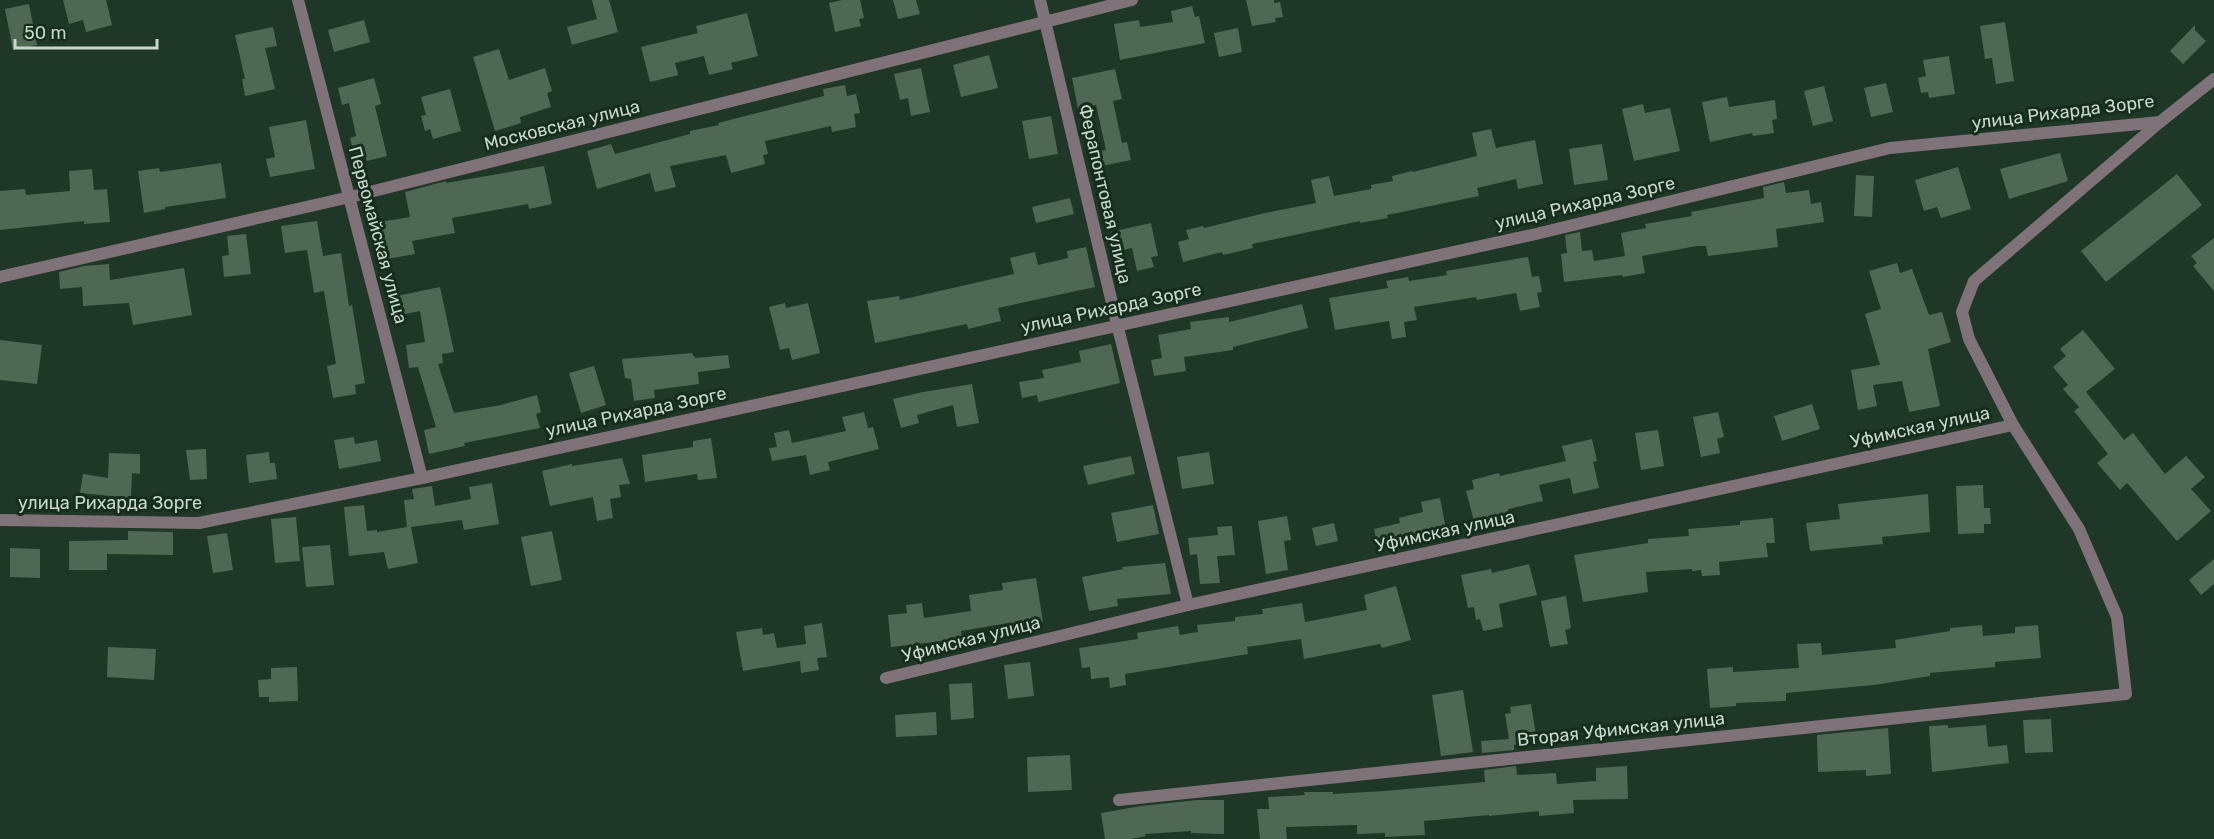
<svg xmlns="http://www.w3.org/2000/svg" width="2214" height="839" viewBox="0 0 2214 839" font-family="Rubik,sans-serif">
<rect width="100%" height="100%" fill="#1f3726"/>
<g fill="#4e6854">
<polygon points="63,0 106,0 112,25 86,32 83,20 69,24"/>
<polygon points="592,0 609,0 618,32 572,45 567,27 597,19"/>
<polygon points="842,0 860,0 864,18 859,19 861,26 835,32 829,3"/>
<polygon points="893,0 916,0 920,14 898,19"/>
<polygon points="1246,0 1274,0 1274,3 1280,2 1283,17 1275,18 1276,22 1252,26"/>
<polygon points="29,4 37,45 13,50 5,9"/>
<polygon points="1192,6 1195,17 1199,16 1205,43 1120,60 1114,24 1139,20 1140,27 1173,22 1171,11"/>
<polygon points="747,13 758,56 731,63 733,69 709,75 704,56 675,63 678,75 650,82 641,47 698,33 696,26"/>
<polygon points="364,20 370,42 334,52 328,30"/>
<polygon points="2005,22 2014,81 1996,84 1992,58 1985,59 1980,26"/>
<polygon points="2195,25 2195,30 2206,41 2183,64 2170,51"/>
<polygon points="273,27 277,46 265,48 275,89 245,96 242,79 245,79 235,35"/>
<polygon points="1238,28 1242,52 1219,57 1214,33"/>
<polygon points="499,49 509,80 545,68 552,91 547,93 551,107 520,117 521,123 495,131 473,57"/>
<polygon points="989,55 998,88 961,97 953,65"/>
<polygon points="1949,56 1955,94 1929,98 1928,92 1921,93 1918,78 1926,76 1923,60"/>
<polygon points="921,68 930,112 911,116 908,98 900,100 894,74"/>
<polygon points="1115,69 1122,99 1113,101 1122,143 1127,142 1131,160 1102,166 1100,151 1106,150 1096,105 1078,109 1072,78"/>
<polygon points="374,78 381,104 375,106 387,156 367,161 365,156 355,158 350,138 356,136 349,103 342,105 338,88"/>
<polygon points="1886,83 1893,112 1871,117 1864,88"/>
<polygon points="845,85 847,96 856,94 860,113 854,114 856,127 832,132 831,126 765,141 768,154 763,155 765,164 731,173 726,155 670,166 676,187 655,192 650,173 597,189 587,151 611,144 615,154 690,134 690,131 719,125 718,123 824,96 823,89"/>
<polygon points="1824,86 1833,121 1813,126 1804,91"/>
<polygon points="450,89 461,131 433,139 430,129 425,131 421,116 426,115 421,97"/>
<polygon points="1727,97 1729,107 1775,100 1777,119 1772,120 1774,133 1753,136 1752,133 1710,142 1702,102"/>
<polygon points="1643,104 1645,113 1670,108 1680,151 1634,161 1622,109"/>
<polygon points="1051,116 1058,154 1029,159 1022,121"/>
<polygon points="306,120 315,169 270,177 266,159 275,157 269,127"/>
<polygon points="1491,129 1496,148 1535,140 1543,184 1518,189 1516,179 1477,188 1479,196 1387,215 1388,218 1360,223 1360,221 1252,244 1253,248 1223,255 1222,252 1183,262 1178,242 1189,239 1186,230 1203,226 1204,228 1265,213 1316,203 1311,180 1329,176 1334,196 1371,189 1371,185 1393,181 1392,176 1412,171 1413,172 1477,156 1472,133"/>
<polygon points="1602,144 1608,180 1574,185 1569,149"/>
<polygon points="2060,153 2068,181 2009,199 2000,169"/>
<polygon points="221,163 226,198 165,207 165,209 144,213 138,171 159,168 160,172"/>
<polygon points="544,166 552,204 529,209 528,204 452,218 455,233 412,241 415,254 387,259 380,222 410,217 405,192 446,181 446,183"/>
<polygon points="1958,167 1971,209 1941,218 1937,207 1924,211 1915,180"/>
<polygon points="92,169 94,190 107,189 110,222 84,224 84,221 0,230 0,191 25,189 26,195 70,191 69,171"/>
<polygon points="2177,174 2202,205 2106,282 2081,251"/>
<polygon points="1856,175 1874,176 1872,217 1854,216"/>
<polygon points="1784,182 1786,193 1809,190 1811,204 1821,202 1824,222 1776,229 1778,247 1708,256 1706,246 1697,246 1642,256 1645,273 1623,277 1622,275 1564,282 1561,254 1567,253 1565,235 1580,232 1582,251 1592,250 1594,261 1625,256 1621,233 1646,228 1645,224 1692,216 1691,212 1764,198 1763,187"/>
<polygon points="1070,198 1074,214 1036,223 1032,207"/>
<polygon points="317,221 323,256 341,253 349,306 352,305 365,383 355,385 356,394 333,398 327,366 336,364 324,291 314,293 307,250 285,253 281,226"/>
<polygon points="1151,223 1158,256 1151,257 1154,267 1137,271 1132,248 1119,251 1115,231"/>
<polygon points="246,234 251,274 224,277 222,256 229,255 227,236"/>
<polygon points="2214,238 2214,291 2193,266 2197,263 2191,256"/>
<polygon points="1086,247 1095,287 998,308 1001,321 968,329 967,324 875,343 867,301 899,296 900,300 1014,274 1010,258 1035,252 1038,265 1068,258 1067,251"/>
<polygon points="1528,257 1532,277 1539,276 1542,292 1537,293 1540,307 1520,311 1516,293 1477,300 1476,297 1414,307 1417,320 1404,322 1406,337 1392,339 1389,321 1335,330 1329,298 1388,288 1386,281 1408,277 1409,281 1447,275 1446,271"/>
<polygon points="1897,263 1900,273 1912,269 1929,315 1942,312 1951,342 1928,349 1940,406 1909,412 1902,381 1873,385 1877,406 1858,410 1851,370 1880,365 1865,314 1881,309 1869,271"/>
<polygon points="109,264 110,280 184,268 192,315 133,325 129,303 83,306 82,287 60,289 59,272 84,266"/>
<polygon points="440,287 454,352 442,354 443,363 438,364 454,413 501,405 537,395 541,412 536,414 540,428 464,443 465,446 429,454 424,430 436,427 418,367 409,368 406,345 425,342 420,311 395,316 392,297"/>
<polygon points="785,303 786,308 808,303 820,353 792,360 789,348 780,350 769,307"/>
<polygon points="1302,304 1308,328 1233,347 1233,350 1184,357 1186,371 1154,376 1151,360 1162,358 1158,335 1191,329 1190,322 1229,317 1229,322"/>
<polygon points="2083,330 2115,369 2086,392 2124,440 2133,433 2165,474 2186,456 2205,477 2191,489 2211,511 2177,541 2127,483 2120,490 2097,463 2108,454 2074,411 2079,407 2063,389 2068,385 2053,367 2066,356 2060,349"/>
<polygon points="0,340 42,345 37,384 0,380"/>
<polygon points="1111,344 1120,383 1038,402 1037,395 1022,398 1019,382 1044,378 1042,370 1081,362 1079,351"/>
<polygon points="692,353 695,358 728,355 730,368 698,372 699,384 654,390 655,398 634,401 631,379 625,378 622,359"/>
<polygon points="594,366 606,405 581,413 569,373"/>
<polygon points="972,384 979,423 957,427 953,405 917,415 919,423 901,428 893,399 923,392"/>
<polygon points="1812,404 1820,429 1782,441 1774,416"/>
<polygon points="864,412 868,428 873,427 879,449 828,462 830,470 810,475 806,455 772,461 769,448 777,447 774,433 789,430 792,443 846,431 842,417"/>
<polygon points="1718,412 1724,437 1717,439 1720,453 1701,457 1693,417"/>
<polygon points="1658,430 1664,466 1641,470 1635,433"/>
<polygon points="354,437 355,444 377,440 381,461 339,469 334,440"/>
<polygon points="711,438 717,478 698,480 697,474 645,482 642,455 693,447 693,441"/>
<polygon points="1592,439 1597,461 1593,462 1599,488 1573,494 1570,478 1539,485 1543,501 1508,509 1509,512 1474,521 1466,491 1474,489 1472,480 1499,473 1500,476 1566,461 1562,446"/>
<polygon points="206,449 207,479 190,480 186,450"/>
<polygon points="269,452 270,463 275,463 277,479 249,483 246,455"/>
<polygon points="1209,452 1214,484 1182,489 1177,457"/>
<polygon points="109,453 140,454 140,474 132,473 131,498 80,493 83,474 108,478"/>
<polygon points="1131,456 1135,474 1088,485 1083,466"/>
<polygon points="622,458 630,484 619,485 621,497 610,499 613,518 597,521 593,497 550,506 542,471 572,464 572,466"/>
<polygon points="492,483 499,524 464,530 462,520 411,527 418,563 388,569 384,552 349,556 344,507 364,505 367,531 377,530 377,532 407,527 404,500 414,499 412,489 432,486 435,506 471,499 469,487"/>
<polygon points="1983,485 1984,508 1990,508 1991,524 1984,524 1984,533 1958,534 1956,486"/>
<polygon points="1928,494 1930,532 1882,537 1883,544 1810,551 1806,523 1840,519 1838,504"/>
<polygon points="1440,498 1446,529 1425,532 1427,541 1379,551 1374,529 1400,523 1399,518 1423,512 1421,502"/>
<polygon points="1153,505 1159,534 1117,542 1111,513"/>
<polygon points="1287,516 1291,540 1284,541 1288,570 1266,574 1258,521"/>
<polygon points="296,517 300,561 275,563 271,519"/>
<polygon points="1773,518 1775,543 1766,543 1768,557 1719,562 1720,575 1702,576 1701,570 1692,571 1692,569 1646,572 1648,592 1583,602 1574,555 1648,543 1648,539 1689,536 1688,529 1740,525 1740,521"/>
<polygon points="1334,523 1338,541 1316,546 1312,528"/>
<polygon points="1232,526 1235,555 1217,556 1220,583 1200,584 1197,554 1190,555 1188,538 1218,535 1217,527"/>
<polygon points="128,531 173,532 173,555 107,554 107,570 69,570 69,541 128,540"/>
<polygon points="552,531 562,580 531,586 521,537"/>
<polygon points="227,533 233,570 213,573 207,536"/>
<polygon points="330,545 334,585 306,587 302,547"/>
<polygon points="10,548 40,549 40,578 10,577"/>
<polygon points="2214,559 2214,584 2201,595 2189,580"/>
<polygon points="1165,563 1171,594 1117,599 1118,606 1089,611 1082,577 1123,569 1122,567"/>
<polygon points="1529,564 1537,595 1499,604 1503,627 1483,631 1480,619 1476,620 1474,607 1468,608 1461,575 1491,569 1492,573"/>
<polygon points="1036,578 1043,622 1009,627 1008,623 961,631 962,639 891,647 888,615 907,613 906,605 922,603 924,618 971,611 969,595 1003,590 1002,583"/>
<polygon points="1396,586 1411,640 1382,648 1380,644 1304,659 1301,639 1247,647 1248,654 1125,674 1126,685 1110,688 1109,677 1091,679 1090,667 1082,668 1079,648 1138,639 1137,633 1178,626 1180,635 1198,632 1197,625 1235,621 1235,617 1263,614 1262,609 1302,603 1305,622 1367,610 1364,595"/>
<polygon points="1566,596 1571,628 1565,630 1568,644 1550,647 1541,601"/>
<polygon points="822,623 827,657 817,658 819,670 801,673 800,661 743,671 736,632 762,628 763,635 774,633 777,648 806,644 804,626"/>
<polygon points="1982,625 1983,636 2015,633 2015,627 2038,625 2041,658 1995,662 1995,667 1930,673 1930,676 1874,685 1786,693 1786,701 1736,703 1736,706 1710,708 1707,669 1733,667 1733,672 1799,668 1797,644 1821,643 1822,655 1896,648 1895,640 1950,631 1950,628"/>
<polygon points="108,647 156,649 154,680 107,677"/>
<polygon points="1030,662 1034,696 1008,699 1004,665"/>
<polygon points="297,667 298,701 269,702 269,697 259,697 258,680 271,679 271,668"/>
<polygon points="972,683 974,718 951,720 949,684"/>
<polygon points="1463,690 1473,752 1441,756 1432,695"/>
<polygon points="1531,704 1537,742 1514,745 1514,750 1482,753 1481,741 1509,739 1505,714 1511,713 1510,707"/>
<polygon points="936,712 937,735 896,737 895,715"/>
<polygon points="2051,719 2053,752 2025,753 2023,720"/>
<polygon points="1948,725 1948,728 1986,725 1988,747 2007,745 2009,763 1932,772 1929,726"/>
<polygon points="1888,728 1891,774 1866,776 1866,770 1818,772 1817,735"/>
<polygon points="1070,755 1072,790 1028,792 1027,757"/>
<polygon points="1516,766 1517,775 1556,773 1557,784 1596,781 1596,768 1627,766 1628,799 1573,800 1574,813 1539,816 1539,811 1489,816 1489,815 1424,821 1425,835 1385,837 1385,833 1357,834 1357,825 1286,827 1287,839 1260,839 1257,809 1269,809 1268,797 1305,795 1304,792 1333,792 1333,794 1384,791 1485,782 1484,770"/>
<polygon points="1197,800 1224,800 1224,834 1191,833 1191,831 1145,834 1146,836 1131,839 1105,839 1101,813 1141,806"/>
</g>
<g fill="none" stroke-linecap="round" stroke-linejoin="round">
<g stroke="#7f7279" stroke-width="12">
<polyline points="298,0 422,478"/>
<polyline points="1040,0 1117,324 1188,605"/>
<polyline points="0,277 350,197 1132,0"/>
<polyline points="0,520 199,523 422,478 1536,234 1890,148 2160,122 2214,79"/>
<polyline points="886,678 1188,605 2013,425"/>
<polyline points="1119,800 2126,694 2117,617 2079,529 2013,425 1969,339 1962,312 1974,281 2160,122"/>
</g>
</g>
<g text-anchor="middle" stroke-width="6" stroke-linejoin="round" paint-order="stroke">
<g font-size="18" fill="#c9d7cc" stroke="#152d1c">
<text transform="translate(2063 112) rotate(-7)" y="6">улица Рихарда Зорге</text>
<text transform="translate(562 125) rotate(-14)" y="6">Московская улица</text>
<text transform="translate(1105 194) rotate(77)" y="6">Ферапонтовая улица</text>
<text transform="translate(1585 203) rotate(-13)" y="6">улица Рихарда Зорге</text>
<text transform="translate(378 235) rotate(75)" y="6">Первомайская улица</text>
<text transform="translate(1111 308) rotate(-12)" y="6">улица Рихарда Зорге</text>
<text transform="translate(636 412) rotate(-12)" y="6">улица Рихарда Зорге</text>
<text transform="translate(1920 427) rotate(-12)" y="6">Уфимская улица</text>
<text x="110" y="509">улица Рихарда Зорге</text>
<text transform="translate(1445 531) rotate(-12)" y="6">Уфимская улица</text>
<text transform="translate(971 639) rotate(-14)" y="6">Уфимская улица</text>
<text transform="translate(1621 729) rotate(-6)" y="6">Вторая Уфимская улица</text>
</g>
</g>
<path d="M15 39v9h142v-9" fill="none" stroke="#c9d7cc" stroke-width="3"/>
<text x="24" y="39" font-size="18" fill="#c9d7cc" stroke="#152d1c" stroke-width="4.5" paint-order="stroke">50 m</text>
</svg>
